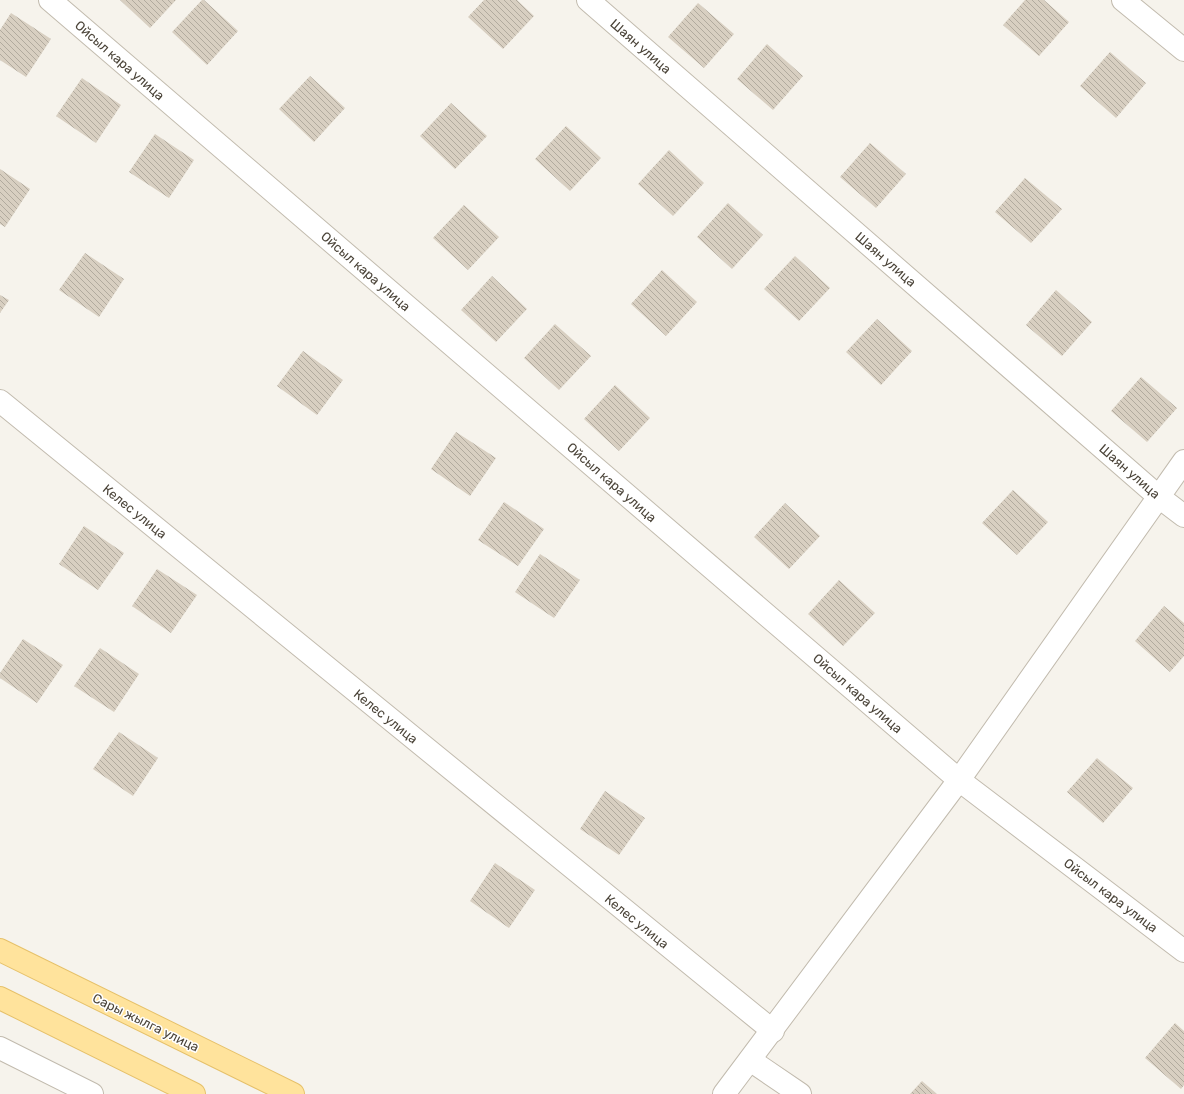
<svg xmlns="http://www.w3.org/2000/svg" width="1184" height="1094" viewBox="0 0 1184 1094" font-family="Rubik,sans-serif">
<defs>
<pattern id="building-back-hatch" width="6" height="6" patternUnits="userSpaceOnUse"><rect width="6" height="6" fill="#d8cfc1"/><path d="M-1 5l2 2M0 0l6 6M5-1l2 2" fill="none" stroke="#b1aa9e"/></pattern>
</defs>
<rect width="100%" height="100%" fill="#f6f3ec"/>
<g fill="url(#building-back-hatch)">
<polygon points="120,0 176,0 150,28"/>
<polygon points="202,0 204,0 238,31 207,65 172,32"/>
<polygon points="484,0 517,0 534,16 503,49 468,17"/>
<polygon points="1025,0 1044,0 1069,22 1039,56 1003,25"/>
<polygon points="698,3 734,34 704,68 668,37"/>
<polygon points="11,13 51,39 26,77 0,60 0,30"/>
<polygon points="767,44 803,76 773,110 737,79"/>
<polygon points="1110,52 1146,83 1116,118 1080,86"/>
<polygon points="310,76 345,108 314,142 279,109"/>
<polygon points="82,78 121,105 96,143 56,116"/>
<polygon points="451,103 487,136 455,169 420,136"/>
<polygon points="566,126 601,158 570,191 535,159"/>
<polygon points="155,134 194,160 169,198 129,172"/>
<polygon points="870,143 906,174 876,208 840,177"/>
<polygon points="669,150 704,183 673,216 638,184"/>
<polygon points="0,169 30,189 5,227 0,224"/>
<polygon points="1025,178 1062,209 1031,243 995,212"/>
<polygon points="728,203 763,235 732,269 697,237"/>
<polygon points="464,205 499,237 468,270 433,238"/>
<polygon points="85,253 124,279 99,317 59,290"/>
<polygon points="795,256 830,288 799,321 764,289"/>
<polygon points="662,270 697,302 666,336 631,304"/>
<polygon points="492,276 527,309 496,342 461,310"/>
<polygon points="1056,290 1092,322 1062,356 1026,325"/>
<polygon points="0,295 9,300 0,313"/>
<polygon points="877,319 912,351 881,385 846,352"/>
<polygon points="555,324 591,356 559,390 524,358"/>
<polygon points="303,351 343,380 317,415 277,386"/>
<polygon points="1141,377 1177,408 1147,442 1111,411"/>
<polygon points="615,385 650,418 619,451 584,419"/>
<polygon points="456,432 496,458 470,496 431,469"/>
<polygon points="1013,490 1048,522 1017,555 982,523"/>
<polygon points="504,502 544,529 518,566 478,540"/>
<polygon points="785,503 820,536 789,569 754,537"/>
<polygon points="84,526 124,553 98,590 59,564"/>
<polygon points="540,554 580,580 554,618 515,592"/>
<polygon points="157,569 197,595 171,633 132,606"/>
<polygon points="839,580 875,613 843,646 808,614"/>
<polygon points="1164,606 1184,623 1184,656 1170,672 1135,641"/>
<polygon points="23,639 63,665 37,703 0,678 0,673"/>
<polygon points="100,648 139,674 114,712 74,686"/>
<polygon points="119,732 158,758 133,796 93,769"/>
<polygon points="1097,758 1133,788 1103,823 1067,792"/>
<polygon points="605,791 645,818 619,855 580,829"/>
<polygon points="495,863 535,890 509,928 470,901"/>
<polygon points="1175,1023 1184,1031 1184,1085 1181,1089 1145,1058"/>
<polygon points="922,1081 937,1094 910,1094"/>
</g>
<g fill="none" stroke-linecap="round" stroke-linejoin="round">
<defs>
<g id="minor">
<polyline points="50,0 959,780 1184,951"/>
<polyline points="588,0 1159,497 1184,516"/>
<polyline points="1123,0 1184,50"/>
<polyline points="0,401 773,1031"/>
<polyline points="0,1048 92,1094"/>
<polyline points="750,1060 800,1094"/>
<polyline points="724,1094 959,780 1184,461"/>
</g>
<g id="major">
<polyline points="0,950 293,1094"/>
<polyline points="0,998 194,1094"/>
</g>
</defs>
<use href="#minor" stroke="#c2bbae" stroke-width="24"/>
<use href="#major" stroke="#e6c16a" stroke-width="24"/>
<use href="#minor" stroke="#fff" stroke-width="22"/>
<use href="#major" stroke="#ffe39c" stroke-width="22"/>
</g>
<g text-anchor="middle" stroke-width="3" stroke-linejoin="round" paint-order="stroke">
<g font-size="13" fill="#4b4439" stroke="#fff">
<text transform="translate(641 46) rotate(41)" y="5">Шаян улица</text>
<text transform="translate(120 60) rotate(41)" y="5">Ойсыл кара улица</text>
<text transform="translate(886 259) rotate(41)" y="5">Шаян улица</text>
<text transform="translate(366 271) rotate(41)" y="5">Ойсыл кара улица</text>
<text transform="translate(1130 471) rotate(41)" y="5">Шаян улица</text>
<text transform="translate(612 482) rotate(41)" y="5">Ойсыл кара улица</text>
<text transform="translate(135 511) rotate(39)" y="5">Келес улица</text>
<text transform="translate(858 693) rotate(41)" y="5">Ойсыл кара улица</text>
<text transform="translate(386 716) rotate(39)" y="5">Келес улица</text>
<text transform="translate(1111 895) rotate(37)" y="5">Ойсыл кара улица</text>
<text transform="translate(637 921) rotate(39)" y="5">Келес улица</text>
<text transform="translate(146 1022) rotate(26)" y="5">Сары жылга улица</text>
</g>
</g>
</svg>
